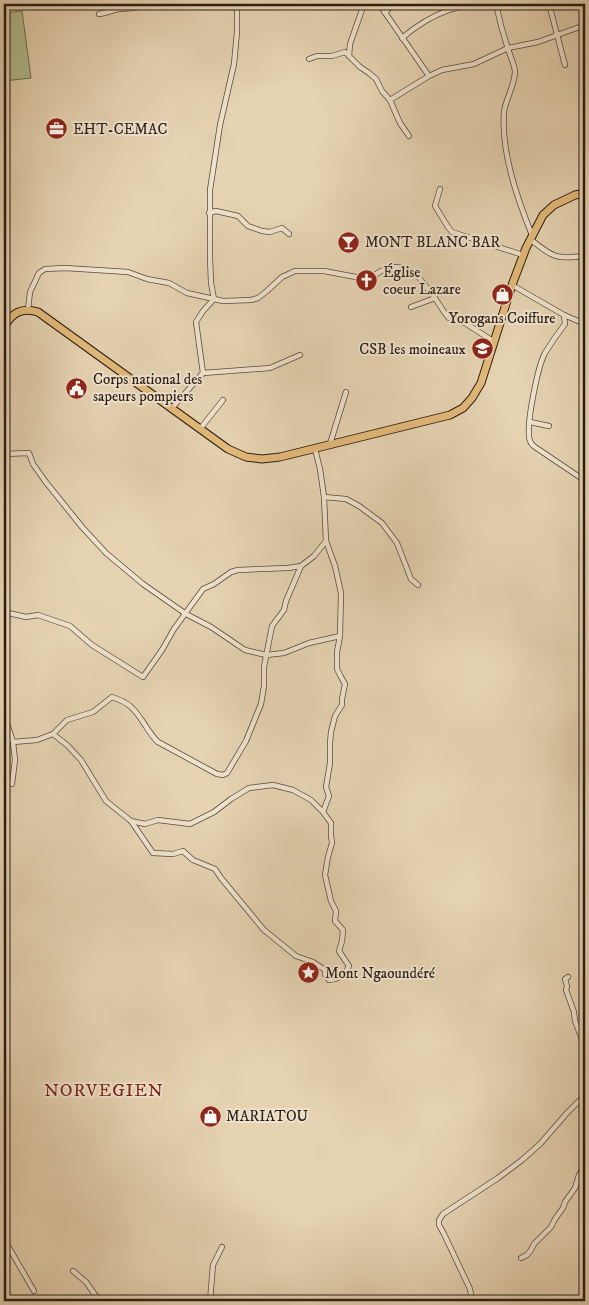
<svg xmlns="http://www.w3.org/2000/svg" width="589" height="1305" viewBox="0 0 589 1305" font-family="'IM FELL DW Pica',serif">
<rect width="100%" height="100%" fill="#e6d3b2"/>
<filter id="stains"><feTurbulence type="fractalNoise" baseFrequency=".004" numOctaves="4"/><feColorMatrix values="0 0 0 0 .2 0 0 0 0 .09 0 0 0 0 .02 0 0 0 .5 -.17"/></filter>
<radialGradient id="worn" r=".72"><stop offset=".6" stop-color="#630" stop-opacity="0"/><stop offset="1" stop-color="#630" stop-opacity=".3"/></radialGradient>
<polygon fill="#b1bd8f" stroke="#6d6d52" points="22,11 31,78 4,81 4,13"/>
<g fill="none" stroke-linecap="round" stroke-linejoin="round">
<defs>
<g id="minor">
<polyline points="379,4 429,76"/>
<path d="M496,4C499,19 503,34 508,49C510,55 514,64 515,71C515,85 506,98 504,112C501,152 517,198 532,235"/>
<polyline points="549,4 565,65"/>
<polyline points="385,13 393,4"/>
<path d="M99,14C106,13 113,10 120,9C130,8 140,9 149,4"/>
<path d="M402,38C416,26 432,16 449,10C458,7 467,6 476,4"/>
<polyline points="349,56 350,44 364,4"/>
<polyline points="309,59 317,56 332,56 345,52 360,67 369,73 376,79 382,91 390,100 400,123 409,136"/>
<polyline points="390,100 429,76 442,70 474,64 508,48 538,42 585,25"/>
<polyline points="440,189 435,206 448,227 452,232 523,255"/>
<polyline points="209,213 216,211 238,216 248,226 262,231 270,232 282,228 289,234"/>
<path d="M530,239C554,258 555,259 585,256"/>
<polyline points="512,285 564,315 585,324"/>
<polyline points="411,307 435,298"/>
<polyline points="28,309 30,292 39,273 45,269 65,268 128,272 147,279 169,283 187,293 223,301 251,300 258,298 267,291 282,277 295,271 324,271 361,278 373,276 381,271 395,267 404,268 416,274 435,298 444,312 449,318 465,323 493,341"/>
<path d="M564,315L565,324C558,333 551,343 545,353C538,366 525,427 530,441C531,444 532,445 535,447L581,478"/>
<polyline points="203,373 270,368 300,355"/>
<polyline points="172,408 203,373 196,322 203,311 214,299 211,283 210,257 210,190 220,125 234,64 237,32 237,4"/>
<polyline points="530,422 549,426"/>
<polyline points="200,429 223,400"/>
<polyline points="330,444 346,392"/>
<polyline points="4,454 29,453 33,464 45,481 82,527 106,553 143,584 186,614 211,627 245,650 266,655 284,653 309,643 340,636"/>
<polyline points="324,497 346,499 359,506 382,523 397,543 411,579 418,585"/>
<polyline points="4,612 26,617 38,615 70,626 92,645 143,677 162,650 174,629 203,589 214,584 231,572 238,570 288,568 301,566"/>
<polyline points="4,714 13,742 15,760 12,784"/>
<path d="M53,734L67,720L93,712L112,697C118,699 125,702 130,706C142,716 147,732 158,742L217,774L223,775L227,773L246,741L261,704L264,686V667L272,626L284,610L286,601L301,566L314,556L326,541"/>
<path d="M13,742L37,740L53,734L67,745L81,760L106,801L131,821L153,853L173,854L183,851L193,860L215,869L221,878L264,930L296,956L313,962L325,970V974L329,980C339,979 344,976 349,966L339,951L342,941L343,930L335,921L336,911L331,901L325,875L328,857L332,843L331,835V823L323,812L329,796L326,787L330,763V743L331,732L335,716L342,705V699L345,684L341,677L337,669V652L340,636L341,593L335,566L326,541L324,497L320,469L315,449"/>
<polyline points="131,821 145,824 158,820 190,824 214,812 231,799 249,788 273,785 293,790 311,800 323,812"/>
<polyline points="568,977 565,979 567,986 566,990 574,1012 575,1021 585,1047"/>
<polyline points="585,1143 584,1146 585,1150"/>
<polyline points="4,1239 34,1291"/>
<polyline points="521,1258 527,1255 531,1250 534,1244 551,1227 555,1219 563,1208 565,1202 575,1188 579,1175 585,1164"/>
<polyline points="73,1271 86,1282 98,1299 106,1301"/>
<polyline points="210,1301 213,1265 222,1247"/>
<polyline points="472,1301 470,1289 444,1234 439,1225 439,1220 443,1214 498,1178 522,1160 540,1144 567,1113 581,1099 583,1094 585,1092"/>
</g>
<path id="primary" d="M4,327C12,313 21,307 38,312L228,449L246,457L262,459L280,457L450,415L463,408L472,398L481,383L512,285L526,248L543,215L554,205L575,195L585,193"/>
</defs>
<use href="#minor" stroke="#584a3c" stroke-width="6"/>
<use href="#primary" stroke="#291d15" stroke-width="9"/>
<use href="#minor" stroke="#efe2cd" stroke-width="4.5"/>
<use href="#primary" stroke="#e3ba79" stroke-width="7"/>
</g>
<defs>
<symbol id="office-disc" viewBox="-11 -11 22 22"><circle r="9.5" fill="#8f2418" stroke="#efe2cd"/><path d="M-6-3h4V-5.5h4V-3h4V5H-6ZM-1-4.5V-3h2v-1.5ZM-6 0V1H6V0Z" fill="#fff"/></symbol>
<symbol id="bar-disc" viewBox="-11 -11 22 22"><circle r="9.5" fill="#8f2418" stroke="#efe2cd"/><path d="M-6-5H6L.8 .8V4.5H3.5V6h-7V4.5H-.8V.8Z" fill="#fff"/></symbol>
<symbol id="church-disc" viewBox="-11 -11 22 22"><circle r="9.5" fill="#8f2418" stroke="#efe2cd"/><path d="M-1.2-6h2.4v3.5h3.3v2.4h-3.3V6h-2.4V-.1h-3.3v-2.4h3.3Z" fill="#fff"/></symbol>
<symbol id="shop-disc" viewBox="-11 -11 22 22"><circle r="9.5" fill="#8f2418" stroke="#efe2cd"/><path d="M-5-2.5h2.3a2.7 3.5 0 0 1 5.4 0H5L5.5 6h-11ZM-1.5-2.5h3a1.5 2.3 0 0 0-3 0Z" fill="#fff"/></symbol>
<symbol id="school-disc" viewBox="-11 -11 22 22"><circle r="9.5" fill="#8f2418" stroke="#efe2cd"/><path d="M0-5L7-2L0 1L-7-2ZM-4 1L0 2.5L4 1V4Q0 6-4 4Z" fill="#fff"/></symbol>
<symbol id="civic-disc" viewBox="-11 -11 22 22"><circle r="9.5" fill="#8f2418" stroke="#efe2cd"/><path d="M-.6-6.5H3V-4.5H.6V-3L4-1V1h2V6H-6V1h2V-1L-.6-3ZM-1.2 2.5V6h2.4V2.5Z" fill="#fff"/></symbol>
<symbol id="sight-disc" viewBox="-11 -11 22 22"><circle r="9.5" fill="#8f2418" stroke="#efe2cd"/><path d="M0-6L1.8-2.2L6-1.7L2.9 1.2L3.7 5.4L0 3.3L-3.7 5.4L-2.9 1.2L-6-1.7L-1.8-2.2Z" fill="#fff"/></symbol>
</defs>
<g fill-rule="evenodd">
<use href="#office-disc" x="44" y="116" width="25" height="25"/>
<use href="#bar-disc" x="336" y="230" width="25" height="25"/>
<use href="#church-disc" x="354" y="268" width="25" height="25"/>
<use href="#shop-disc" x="490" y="282" width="25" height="25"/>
<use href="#school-disc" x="470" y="336" width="25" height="25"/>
<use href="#civic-disc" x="64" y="376" width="25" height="25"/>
<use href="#sight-disc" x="296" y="960" width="25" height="25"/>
<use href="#shop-disc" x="198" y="1104" width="25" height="25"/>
</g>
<g text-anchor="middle" stroke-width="4" stroke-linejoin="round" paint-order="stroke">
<g font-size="15" fill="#291d15" stroke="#efe2cd" text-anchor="start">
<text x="73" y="134">EHT-CEMAC</text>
<text x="365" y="247">MONT BLANC BAR</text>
<text x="383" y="277">Église<tspan x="383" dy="17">coeur Lazare</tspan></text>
<text x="502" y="323" text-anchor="middle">Yorogans Coiffure</text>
<text x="466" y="354" text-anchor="end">CSB les moineaux</text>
<text x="93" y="384">Corps national des<tspan x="93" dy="17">sapeurs pompiers</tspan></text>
<text x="325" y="978">Mont Ngaoundéré</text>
<text x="226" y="1121">MARIATOU</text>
</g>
<g font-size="18" letter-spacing="1" fill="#7a1f14" stroke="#efe2cd">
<text x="104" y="1096">NORVEGIEN</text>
</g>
</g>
<rect width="589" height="1305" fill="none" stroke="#e6d3b2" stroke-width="20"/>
<rect x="5" y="5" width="579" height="1295" fill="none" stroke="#291d15" stroke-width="2.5"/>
<rect x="10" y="10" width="569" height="1285" fill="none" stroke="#291d15"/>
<rect width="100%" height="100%" filter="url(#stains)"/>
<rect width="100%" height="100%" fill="url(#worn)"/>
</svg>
